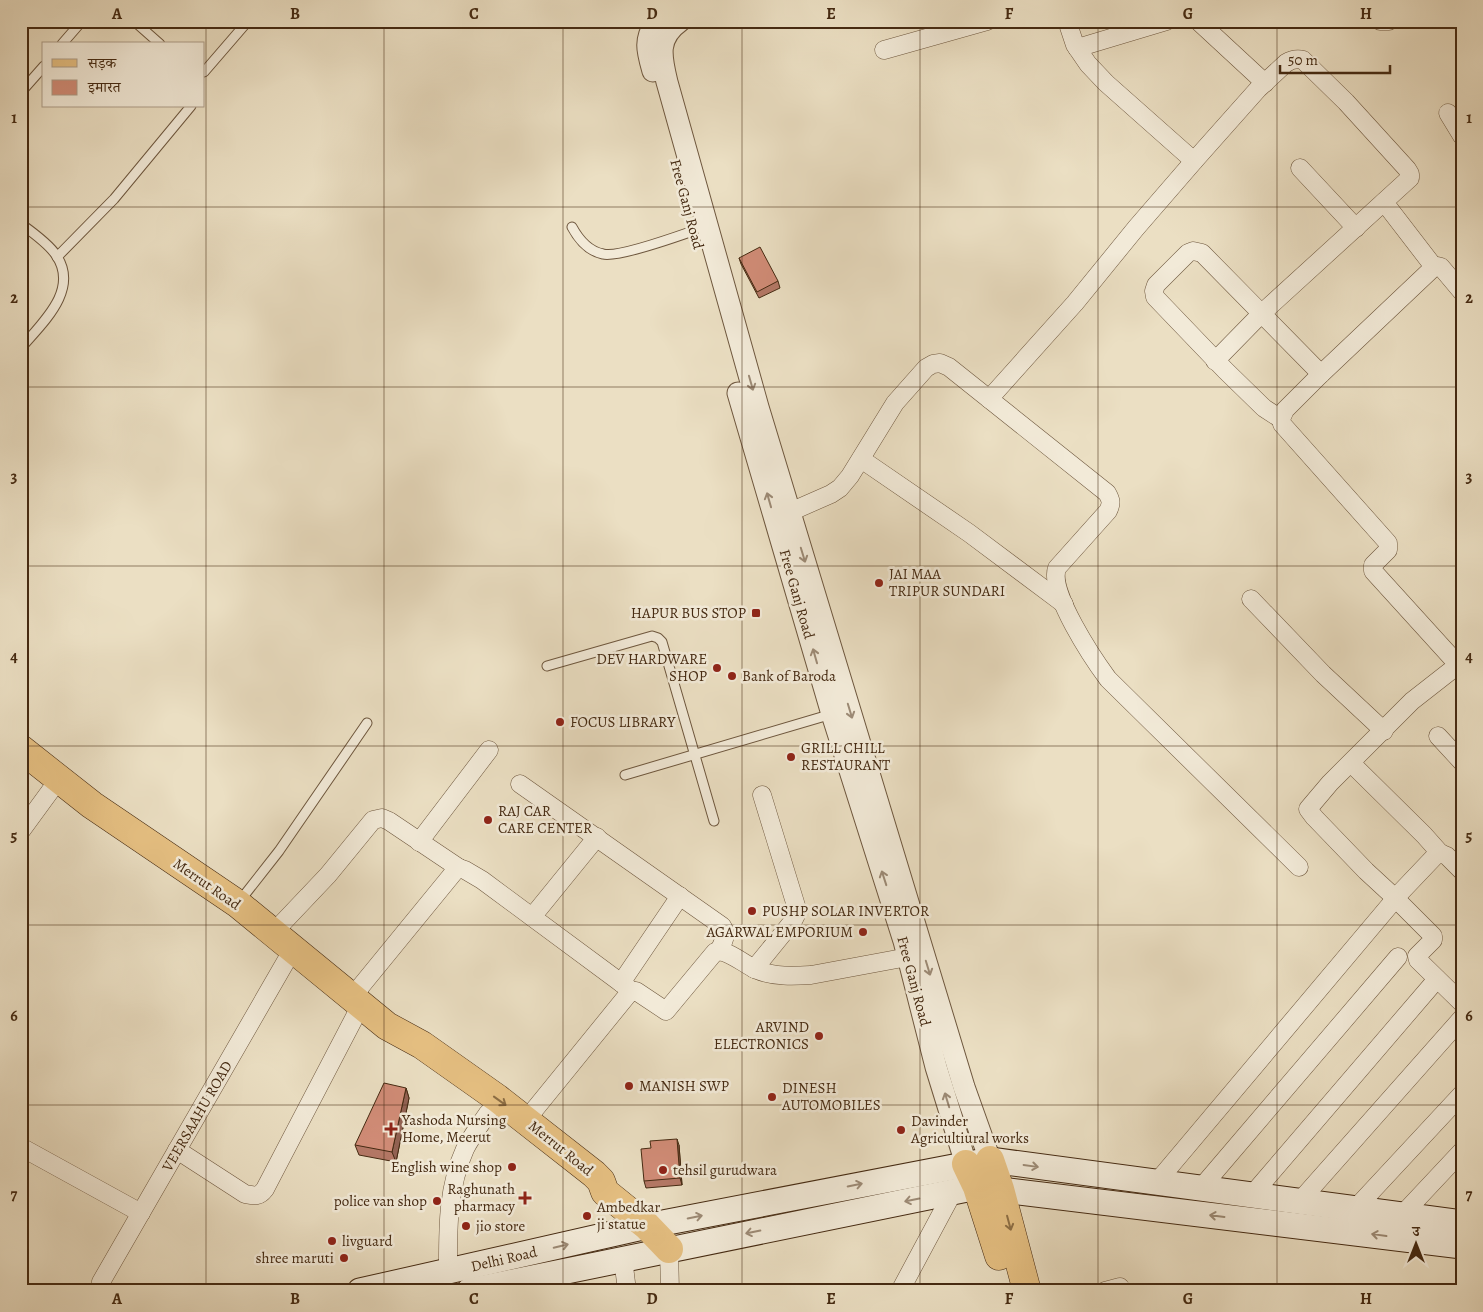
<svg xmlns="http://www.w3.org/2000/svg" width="1483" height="1312" viewBox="0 0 1483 1312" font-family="Alegreya,'Noto Serif Devanagari',serif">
<rect width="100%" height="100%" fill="#ebdfc3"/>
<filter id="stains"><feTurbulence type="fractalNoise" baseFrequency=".004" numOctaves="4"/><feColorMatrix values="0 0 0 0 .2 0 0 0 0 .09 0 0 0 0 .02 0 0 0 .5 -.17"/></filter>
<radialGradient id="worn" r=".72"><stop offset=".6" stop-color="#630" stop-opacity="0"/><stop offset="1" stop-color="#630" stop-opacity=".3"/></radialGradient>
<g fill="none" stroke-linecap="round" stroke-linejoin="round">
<defs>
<g id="service">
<polyline points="134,21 160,44"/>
<polyline points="62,44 82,21"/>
<polyline points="204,72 248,21"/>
<polyline points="21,92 44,66"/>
<path d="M21,224C32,232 48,243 56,255C80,290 42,323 21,348"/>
<path d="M572,227C579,240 588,251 603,254C617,258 676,237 693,231"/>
<polyline points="57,257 114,199 191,106"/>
<polyline points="547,666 652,636 658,638 662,642 714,821"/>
<polyline points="625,775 832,714"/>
<polyline points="239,902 279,851 367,723"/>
</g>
<g id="minor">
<polyline points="1067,21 1075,45 1088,64 1106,83 1194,161"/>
<polyline points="1198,21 1265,83"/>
<polyline points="1380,21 1389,21"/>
<polyline points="1077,48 1167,21"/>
<polyline points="884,50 987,21"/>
<polyline points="1448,113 1462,136"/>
<polyline points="1300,168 1356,228"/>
<polyline points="1384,202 1434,267"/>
<polyline points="1462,292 1441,267 1437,266 1434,267 1321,374 1285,410 1281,419 1282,424 1388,543 1388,550 1373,565 1373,571 1462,669"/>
<path d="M989,399L1075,303L1136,228L1194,161L1258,89L1286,63C1291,60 1296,58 1303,60L1346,102L1407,169L1410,174V178L1262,313L1215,361"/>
<polyline points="1281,419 1264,408 1225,370 1155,297 1154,291 1156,285 1188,253 1193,251 1202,253 1321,374"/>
<polyline points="861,459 969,533 1064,604"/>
<path d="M790,512L831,494L840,488L850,476L895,403L926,368L933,364L940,363L949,367L1107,493C1111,500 1112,503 1108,511L1057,568C1048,592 1094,660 1108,679L1299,867"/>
<polyline points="1251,599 1323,674 1384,731"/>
<polyline points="1458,665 1412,701 1330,783 1308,809 1314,817 1366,871 1392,895 1398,895 1437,854 1440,853 1447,856 1462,871"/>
<polyline points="1438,736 1462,762"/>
<polyline points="1351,763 1424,835 1440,853"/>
<path d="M520,784L722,926C728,935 723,942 719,951"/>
<polyline points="21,831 59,779"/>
<polyline points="419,842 489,750"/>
<polyline points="1392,895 1433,936 1433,940 1417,956 1418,960 1462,1003"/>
<polyline points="532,917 597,837"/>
<polyline points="273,933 328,875 373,820 382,818 389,821 459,868"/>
<polyline points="754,969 793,921 796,915 797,909 762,795"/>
<polyline points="621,983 680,896"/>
<polyline points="352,997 455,871 459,868 465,870 482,880 632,991"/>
<path d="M526,1120L630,992L636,991L666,1011L715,952C727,948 746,966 757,970C774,977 794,976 811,975L908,957"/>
<polyline points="21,1147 141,1213"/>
<path d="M177,1150L245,1194C255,1196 259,1197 265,1189L361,1005"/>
<polyline points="1156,1183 1395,899"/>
<polyline points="1200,1189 1398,957"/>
<polyline points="1251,1196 1437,979"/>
<polyline points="1299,1202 1462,1018"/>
<polyline points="1355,1209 1462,1094"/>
<polyline points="1402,1215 1462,1151"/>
<polyline points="669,1249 670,1291"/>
<polyline points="623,1258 627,1291"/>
<path d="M448,1271C448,1229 447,1189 465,1149C471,1137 480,1125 488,1113"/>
<polyline points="101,1282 293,949"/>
<polyline points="900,1291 953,1192"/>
<polyline points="1105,1291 1120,1287"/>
</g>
<g id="tertiary">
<path d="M680,21C656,38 661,57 667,82L758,407L964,1087L990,1160"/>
<path d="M653,71C647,50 644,41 656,21"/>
<polyline points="738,393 832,714 904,941 936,1067 966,1164"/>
</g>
<g id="secondary">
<polyline points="360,1291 647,1226 990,1160 1462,1223"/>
<polyline points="469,1291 977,1187 1462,1246"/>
</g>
<g id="primary">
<polyline points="21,749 92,805 238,904 387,1026 422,1045 497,1098 594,1174 601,1181 605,1192 647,1226 669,1249"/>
<polyline points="990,1160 1000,1189 1027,1291"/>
<polyline points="966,1164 977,1187 999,1256"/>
</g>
</defs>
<use href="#service" stroke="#6e573e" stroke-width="11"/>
<use href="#minor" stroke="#6e573e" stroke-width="19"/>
<use href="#tertiary" stroke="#6e573e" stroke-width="23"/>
<use href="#secondary" stroke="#452a12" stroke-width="27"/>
<use href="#primary" stroke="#452a12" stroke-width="29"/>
<use href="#service" stroke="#f2ead8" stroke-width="9"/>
<use href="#minor" stroke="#f2ead8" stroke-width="18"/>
<use href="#tertiary" stroke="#f2ead8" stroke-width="21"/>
<use href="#secondary" stroke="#f2ead8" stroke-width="25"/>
<use href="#primary" stroke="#e6c082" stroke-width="28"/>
</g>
<g fill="#b47866" stroke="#452a12">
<polygon points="739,258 778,281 780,288 759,298 741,264"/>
<polygon points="406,1088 409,1098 396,1162 359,1155 355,1145"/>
<polygon points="679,1145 682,1185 646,1188 644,1181"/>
</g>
<g fill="#926253" stroke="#452a12">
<polygon points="406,1088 409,1098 396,1162 392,1152"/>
<polygon points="677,1139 679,1145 682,1185 680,1178"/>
</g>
<g fill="#d18c77" stroke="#452a12">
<polygon points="760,247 778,281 757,292 739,258"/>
<polygon points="384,1083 406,1088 392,1152 355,1145"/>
<polygon points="677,1139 680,1178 644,1181 641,1149 651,1148 650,1141"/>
</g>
<defs><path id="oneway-shaft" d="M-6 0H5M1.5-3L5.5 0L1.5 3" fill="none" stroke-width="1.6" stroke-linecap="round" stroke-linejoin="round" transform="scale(1.25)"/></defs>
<g stroke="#9c8a75">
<use href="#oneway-shaft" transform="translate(751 383) rotate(74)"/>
<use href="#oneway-shaft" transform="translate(769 500) rotate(-106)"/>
<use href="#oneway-shaft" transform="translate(803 555) rotate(73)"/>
<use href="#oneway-shaft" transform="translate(815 656) rotate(-106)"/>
<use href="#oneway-shaft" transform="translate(850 711) rotate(73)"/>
<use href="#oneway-shaft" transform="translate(884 878) rotate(-108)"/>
<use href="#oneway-shaft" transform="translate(928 968) rotate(73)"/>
<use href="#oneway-shaft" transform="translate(947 1100) rotate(-107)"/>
<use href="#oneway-shaft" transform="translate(1031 1166) rotate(8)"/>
<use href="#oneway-shaft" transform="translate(855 1185) rotate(-11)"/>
<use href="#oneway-shaft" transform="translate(912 1200) rotate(169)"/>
<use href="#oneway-shaft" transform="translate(1217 1216) rotate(-173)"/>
<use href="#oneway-shaft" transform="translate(695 1217) rotate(-11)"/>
<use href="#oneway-shaft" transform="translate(753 1232) rotate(169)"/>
<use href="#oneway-shaft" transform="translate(1379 1235) rotate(-172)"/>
<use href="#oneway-shaft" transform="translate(561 1246) rotate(-13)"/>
</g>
<g stroke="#8d6e44">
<use href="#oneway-shaft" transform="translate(500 1101) rotate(36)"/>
<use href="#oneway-shaft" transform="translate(1009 1223) rotate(75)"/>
</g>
<path fill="none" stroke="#452a12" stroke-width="1" stroke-opacity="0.55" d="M206,21V1291M384,21V1291M563,21V1291M742,21V1291M920,21V1291M1098,21V1291M1277,21V1291M21,207H1462M21,387H1462M21,566H1462M21,746H1462M21,925H1462M21,1105H1462"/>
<g fill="#8f2418" stroke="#f2ead8" stroke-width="2">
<circle cx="879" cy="583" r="5"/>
<rect x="751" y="608" width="10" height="10" rx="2.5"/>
<circle cx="717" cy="668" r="5"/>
<circle cx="732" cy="676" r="5"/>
<circle cx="560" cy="722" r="5"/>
<circle cx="791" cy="757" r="5"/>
<circle cx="488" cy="820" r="5"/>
<circle cx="752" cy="911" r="5"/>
<circle cx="863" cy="932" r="5"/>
<circle cx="819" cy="1036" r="5"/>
<circle cx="629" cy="1086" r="5"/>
<circle cx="772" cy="1097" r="5"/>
<path d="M388.5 1121.5h5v5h5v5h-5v5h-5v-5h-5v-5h5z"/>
<circle cx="901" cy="1130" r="5"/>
<circle cx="512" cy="1167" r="5"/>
<circle cx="663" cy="1170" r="5"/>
<path d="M522.5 1190.5h5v5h5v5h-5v5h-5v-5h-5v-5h5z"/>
<circle cx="437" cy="1201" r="5"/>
<circle cx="587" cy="1216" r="5"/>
<circle cx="466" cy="1226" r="5"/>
<circle cx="332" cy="1241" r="5"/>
<circle cx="344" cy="1258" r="5"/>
</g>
<g text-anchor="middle" stroke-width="5" stroke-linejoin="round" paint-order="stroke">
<g font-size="15" fill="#452a12" stroke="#f2ead8">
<text transform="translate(687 204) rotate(75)" y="5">Free Ganj Road</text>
<text transform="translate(797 594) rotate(74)" y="5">Free Ganj Road</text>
<text transform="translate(207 884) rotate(35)" y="5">Merrut Road</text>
<text transform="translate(914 981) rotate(75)" y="5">Free Ganj Road</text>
<text transform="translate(197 1116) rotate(-60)" y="5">VEERSAAHU ROAD</text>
<text transform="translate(561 1148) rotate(39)" y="5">Merrut Road</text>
<text transform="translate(504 1259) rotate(-13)" y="5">Delhi Road</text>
</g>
<g font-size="15" fill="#452a12" stroke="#f2ead8" text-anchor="start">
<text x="889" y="579">JAI MAA<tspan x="889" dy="17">TRIPUR SUNDARI</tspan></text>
<text x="746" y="618" text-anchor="end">HAPUR BUS STOP</text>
<text x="707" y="664" text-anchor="end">DEV HARDWARE<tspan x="707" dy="17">SHOP</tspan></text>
<text x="742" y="681">Bank of Baroda</text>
<text x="570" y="727">FOCUS LIBRARY</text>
<text x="801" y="753">GRILL CHILL<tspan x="801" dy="17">RESTAURANT</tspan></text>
<text x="498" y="816">RAJ CAR<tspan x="498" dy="17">CARE CENTER</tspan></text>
<text x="762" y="916">PUSHP SOLAR INVERTOR</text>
<text x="853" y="937" text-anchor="end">AGARWAL EMPORIUM</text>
<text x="809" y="1032" text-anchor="end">ARVIND<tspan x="809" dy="17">ELECTRONICS</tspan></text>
<text x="639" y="1091">MANISH SWP</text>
<text x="782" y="1093">DINESH<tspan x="782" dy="17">AUTOMOBILES</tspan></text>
<text x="402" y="1125">Yashoda Nursing<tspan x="402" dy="17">Home, Meerut</tspan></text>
<text x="911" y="1126">Davinder<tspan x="911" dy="17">Agricultiural works</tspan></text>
<text x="502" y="1172" text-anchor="end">English wine shop</text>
<text x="673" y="1175">tehsil gurudwara</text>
<text x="515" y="1194" text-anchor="end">Raghunath<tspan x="515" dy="17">pharmacy</tspan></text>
<text x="427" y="1206" text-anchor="end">police van shop</text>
<text x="597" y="1212">Ambedkar<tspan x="597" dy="17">ji statue</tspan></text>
<text x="476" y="1231">jio store</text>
<text x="342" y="1246">livguard</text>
<text x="334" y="1263" text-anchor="end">shree maruti</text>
</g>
</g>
<rect width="1483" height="1312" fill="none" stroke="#ebdfc3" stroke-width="55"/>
<rect x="42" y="42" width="162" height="65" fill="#f2ead8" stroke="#ad9d89"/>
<rect x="52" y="59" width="25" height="8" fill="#e6c082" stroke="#ad9d89"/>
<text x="88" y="68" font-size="15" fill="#452a12">सड़क</text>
<rect x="52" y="80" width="25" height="15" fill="#d18c77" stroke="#ad9d89"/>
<text x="88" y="92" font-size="15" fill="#452a12">इमारत</text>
<g transform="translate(1416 1244)" stroke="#f2ead8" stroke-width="4" paint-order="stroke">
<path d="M0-4L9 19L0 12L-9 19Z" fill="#452a12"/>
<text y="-8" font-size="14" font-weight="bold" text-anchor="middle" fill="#452a12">उ</text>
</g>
<path d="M1280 65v8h110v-8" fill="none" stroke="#452a12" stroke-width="2.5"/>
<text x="1288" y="65" font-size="15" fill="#452a12" stroke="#f2ead8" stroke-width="4" paint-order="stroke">50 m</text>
<rect x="28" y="28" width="1428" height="1256" fill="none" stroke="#452a12" stroke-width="2"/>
<g font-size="16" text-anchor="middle" font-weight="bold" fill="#452a12">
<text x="117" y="19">A</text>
<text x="295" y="19">B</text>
<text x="474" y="19">C</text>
<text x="652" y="19">D</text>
<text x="831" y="19">E</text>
<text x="1009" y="19">F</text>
<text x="1188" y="19">G</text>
<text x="1366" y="19">H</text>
<text x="14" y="123">1</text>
<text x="1469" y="123">1</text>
<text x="14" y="303">2</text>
<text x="1469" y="303">2</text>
<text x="14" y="482">3</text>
<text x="1469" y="482">3</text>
<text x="14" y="662">4</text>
<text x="1469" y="662">4</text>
<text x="14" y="841">5</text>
<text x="1469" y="841">5</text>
<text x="14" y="1021">6</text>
<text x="1469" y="1021">6</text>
<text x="14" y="1200">7</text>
<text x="1469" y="1200">7</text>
<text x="117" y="1304">A</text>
<text x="295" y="1304">B</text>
<text x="474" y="1304">C</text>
<text x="652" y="1304">D</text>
<text x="831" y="1304">E</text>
<text x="1009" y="1304">F</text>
<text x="1188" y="1304">G</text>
<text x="1366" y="1304">H</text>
</g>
<rect width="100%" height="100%" filter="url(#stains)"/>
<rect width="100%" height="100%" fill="url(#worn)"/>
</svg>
